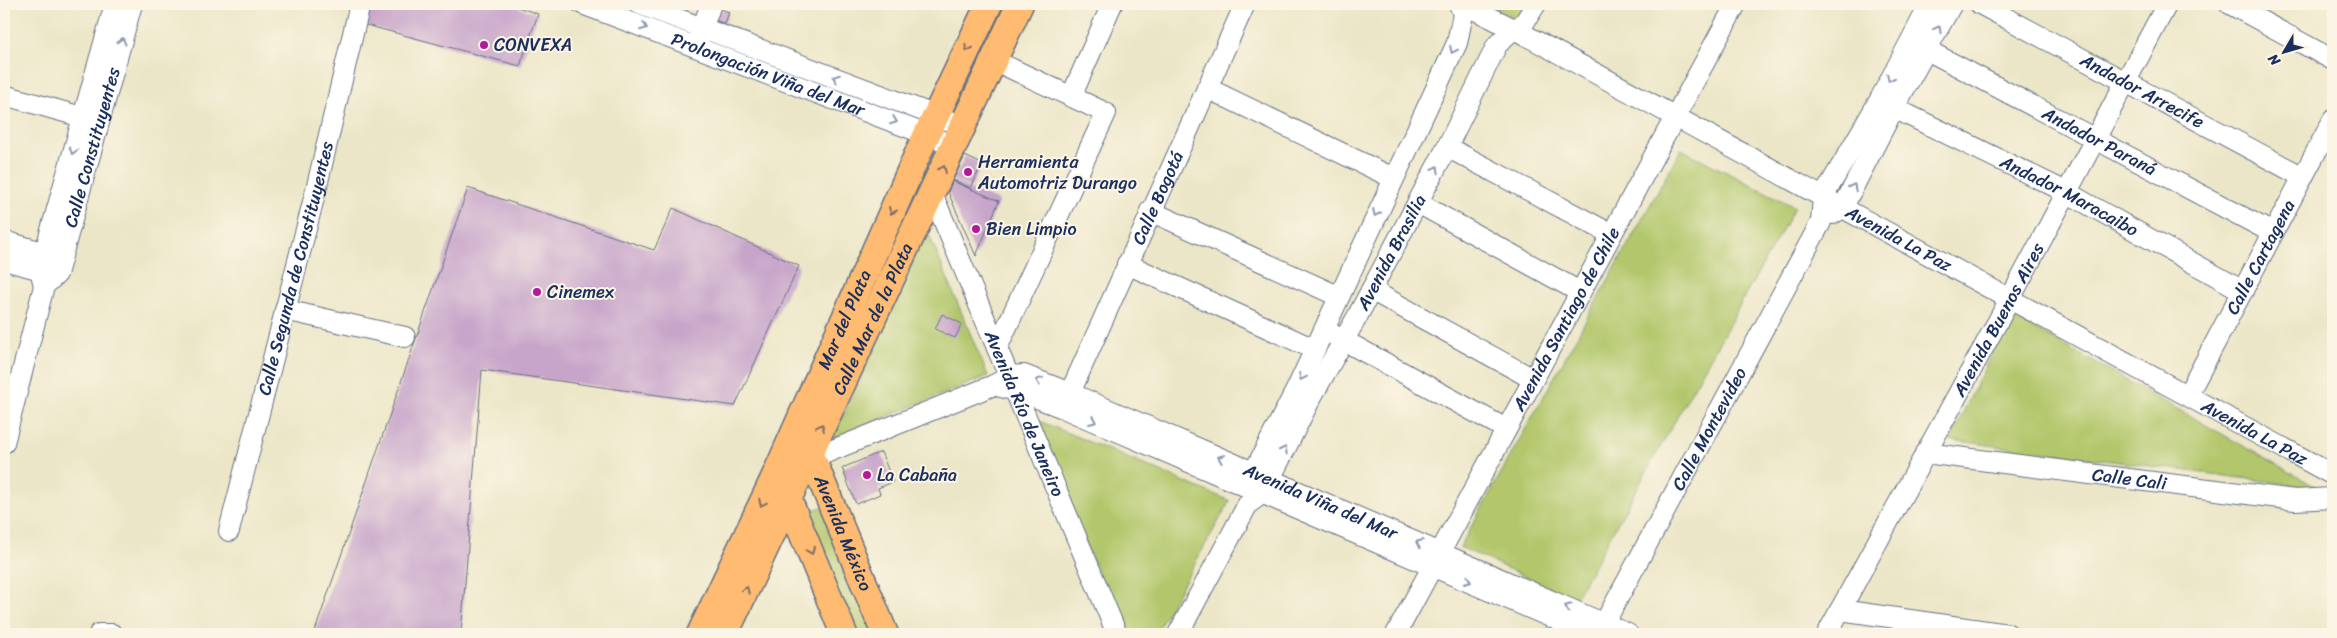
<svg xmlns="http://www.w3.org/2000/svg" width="2337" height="638" viewBox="0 0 2337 638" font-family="Sriracha,sans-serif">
<rect width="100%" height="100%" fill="#fcf5e5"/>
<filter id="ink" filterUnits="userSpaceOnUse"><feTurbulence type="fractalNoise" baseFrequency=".02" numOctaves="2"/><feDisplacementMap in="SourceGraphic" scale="10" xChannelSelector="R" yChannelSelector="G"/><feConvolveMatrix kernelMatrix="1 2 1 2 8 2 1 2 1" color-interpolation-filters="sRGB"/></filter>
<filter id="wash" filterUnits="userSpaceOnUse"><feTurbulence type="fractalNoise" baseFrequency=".0096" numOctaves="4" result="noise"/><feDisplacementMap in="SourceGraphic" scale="20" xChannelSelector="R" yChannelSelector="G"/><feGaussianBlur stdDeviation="1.12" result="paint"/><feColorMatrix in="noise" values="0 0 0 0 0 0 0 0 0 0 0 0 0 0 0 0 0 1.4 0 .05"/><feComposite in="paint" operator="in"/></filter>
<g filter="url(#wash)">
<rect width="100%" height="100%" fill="#ece6c8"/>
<g fill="#b2c76c" stroke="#667b65">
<polygon points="1488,4 1525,4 1517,20"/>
<polygon points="1681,149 1795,207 1575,599 1460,547"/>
<polygon points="927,230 988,376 833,438"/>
<polygon points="2010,315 2318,488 1950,440"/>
<polygon points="1037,420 1230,501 1155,634 1122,634"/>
<polygon points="823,507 879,634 854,634 809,518 815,509"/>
</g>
<g id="blocks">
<g fill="#c7a5ca">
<polygon points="367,4 509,4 538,14 520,66 362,24"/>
<polygon points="717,8 729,12 725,24 713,19"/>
<polygon points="965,156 982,164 971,188 953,180"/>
<polygon points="952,181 999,201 976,256 948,192"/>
<polygon points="468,188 654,250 673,208 799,266 735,406 482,370 461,634 314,634"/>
<polygon points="942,314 962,324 955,338 935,329"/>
<polygon points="881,452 893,482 878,488 880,494 856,504 842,468"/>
</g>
</g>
</g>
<g filter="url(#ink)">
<use href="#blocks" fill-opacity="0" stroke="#646f83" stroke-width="1"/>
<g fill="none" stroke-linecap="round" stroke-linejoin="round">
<defs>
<g id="minor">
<path id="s1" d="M582,4L954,145"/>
<polyline points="639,4 963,126"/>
<path id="s2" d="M1463,4L1516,30L2333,475"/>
<path id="s3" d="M1980,4L2303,177"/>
<polyline points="2230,4 2333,60"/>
<polyline points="698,40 711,4"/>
<path id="s4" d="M1927,50L2273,233"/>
<polyline points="993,60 1106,113 997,348"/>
<polyline points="1207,88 1393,178"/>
<polyline points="4,95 82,117"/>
<polyline points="1071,97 1112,4"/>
<path id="s5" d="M1894,108L2066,192L2243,291"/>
<polyline points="1447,147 1611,234"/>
<path id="s6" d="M932,193L1117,634"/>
<polyline points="1418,203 1580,292"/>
<polyline points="1150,211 1338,296"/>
<polyline points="1833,214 1843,207 1894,108 1952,4"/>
<polyline points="4,241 57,256"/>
<polyline points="4,260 53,273"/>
<polyline points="1127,264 1314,349"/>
<path id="s7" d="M44,286L57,274L132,4"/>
<polyline points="1371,290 1533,379"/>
<polyline points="285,310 405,337"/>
<polyline points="1332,334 1506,429"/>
<polyline points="994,385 1024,393 1063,408 1590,634"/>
<path id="s8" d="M1070,393L1245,4"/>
<path id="s9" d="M2188,394L2333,120"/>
<polyline points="4,443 44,286 40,269 115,4"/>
<path id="s10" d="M1925,453L2295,500L2333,498"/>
<path id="s11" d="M808,455L828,452L994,385L1010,376L1024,375L1070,393L1628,634"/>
<polyline points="1248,483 1297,388 1457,43 1463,14 1459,4"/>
<path id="s12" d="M229,531L315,194L360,4"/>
<polyline points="1840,610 2008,634"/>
<path id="s13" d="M1599,633L1821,222L1823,197L1879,101L1930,4"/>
<polyline points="99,634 112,634"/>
<path id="s14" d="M1178,634L1248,504L1263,493L1312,396L1357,317L1447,147L1497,45L1508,34L1524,23L1536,4"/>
<path id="s15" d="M1396,634L1736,4"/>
<path id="s16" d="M1827,634L2010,299L2167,4"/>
</g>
<g id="major">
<path id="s17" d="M797,446L808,455L815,465L885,634"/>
<polyline points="784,489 844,634"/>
<path id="s18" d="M700,634L775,476L919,151L989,4"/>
<path id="s19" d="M725,634L1020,4"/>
</g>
</defs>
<use href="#minor" stroke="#646f83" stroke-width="22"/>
<use href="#major" stroke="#646f83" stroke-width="29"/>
<use href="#minor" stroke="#fff" stroke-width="20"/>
<use href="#major" stroke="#febb71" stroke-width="26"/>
</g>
<defs><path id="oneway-chevron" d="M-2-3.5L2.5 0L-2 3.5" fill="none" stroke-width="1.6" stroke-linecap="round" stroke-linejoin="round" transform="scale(1.25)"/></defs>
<g stroke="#8d97ae">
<use href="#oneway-chevron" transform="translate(644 27) rotate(21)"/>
<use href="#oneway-chevron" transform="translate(1938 29) rotate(-61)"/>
<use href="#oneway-chevron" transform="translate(122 41) rotate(-75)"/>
<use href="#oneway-chevron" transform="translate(1453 50) rotate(115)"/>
<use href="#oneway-chevron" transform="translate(836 78) rotate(-159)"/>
<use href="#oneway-chevron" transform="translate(1890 78) rotate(117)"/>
<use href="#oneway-chevron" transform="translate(894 121) rotate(21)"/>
<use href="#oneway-chevron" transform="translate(73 151) rotate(105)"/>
<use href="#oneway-chevron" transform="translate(1436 169) rotate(-62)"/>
<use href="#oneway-chevron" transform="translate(1853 187) rotate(-63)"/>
<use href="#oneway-chevron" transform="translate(1376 213) rotate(115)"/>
<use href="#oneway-chevron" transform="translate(1302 377) rotate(115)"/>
<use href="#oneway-chevron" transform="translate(1039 381) rotate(-159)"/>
<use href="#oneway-chevron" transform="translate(1093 421) rotate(23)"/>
<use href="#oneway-chevron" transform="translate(1284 450) rotate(-63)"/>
<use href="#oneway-chevron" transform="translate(1221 458) rotate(-157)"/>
<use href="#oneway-chevron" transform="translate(1419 543) rotate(-157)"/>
<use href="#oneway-chevron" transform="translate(1468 581) rotate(23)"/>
<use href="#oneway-chevron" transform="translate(1568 607) rotate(-157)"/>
</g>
<g stroke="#816e67">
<use href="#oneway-chevron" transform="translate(968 48) rotate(115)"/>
<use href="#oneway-chevron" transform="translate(943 169) rotate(-65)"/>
<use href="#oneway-chevron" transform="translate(892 211) rotate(114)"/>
<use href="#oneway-chevron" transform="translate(821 427) rotate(-65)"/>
<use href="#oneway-chevron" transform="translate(762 503) rotate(116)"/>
<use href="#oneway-chevron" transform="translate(811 551) rotate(68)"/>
<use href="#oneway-chevron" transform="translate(746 590) rotate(-65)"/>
</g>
</g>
<g fill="#b5179e" stroke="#fcf5e5" stroke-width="2">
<circle cx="484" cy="45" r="5"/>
<circle cx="968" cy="172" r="5"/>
<circle cx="976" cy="229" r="5"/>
<circle cx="537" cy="292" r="5"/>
<circle cx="867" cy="475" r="5"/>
</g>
<g text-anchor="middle" stroke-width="4" stroke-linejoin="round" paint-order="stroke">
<g font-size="18" fill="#1b2f5e" stroke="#fcf5e5" text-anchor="start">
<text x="494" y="51">CONVEXA</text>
<text x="978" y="168">Herramienta<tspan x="978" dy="21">Automotriz Durango</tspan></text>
<text x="986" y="235">Bien Limpio</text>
<text x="547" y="298">Cinemex</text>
<text x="877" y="481">La Cabaña</text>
</g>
<g font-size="18" fill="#1b2f5e" stroke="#fcf5e5">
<text dy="6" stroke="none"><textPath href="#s1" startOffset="199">Prolongación Viña del Mar</textPath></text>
<text dy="6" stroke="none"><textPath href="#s3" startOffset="184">Andador Arrecife</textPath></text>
<text dy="6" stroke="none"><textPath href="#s4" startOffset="195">Andador Paraná</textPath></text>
<text dy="6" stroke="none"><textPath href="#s7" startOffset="149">Calle Constituyentes</textPath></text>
<text dy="6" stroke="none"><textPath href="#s5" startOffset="196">Andador Maracaibo</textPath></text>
<text dy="6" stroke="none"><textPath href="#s8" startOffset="214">Calle Bogotá</textPath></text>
<text dy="6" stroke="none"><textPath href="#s2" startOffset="495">Avenida La Paz</textPath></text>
<text dy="6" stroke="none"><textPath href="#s14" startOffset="439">Avenida Brasilia</textPath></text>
<text dy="6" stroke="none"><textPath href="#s9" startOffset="155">Calle Cartagena</textPath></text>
<text dy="6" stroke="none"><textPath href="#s12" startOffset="271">Calle Segunda de Constituyentes</textPath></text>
<text dy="6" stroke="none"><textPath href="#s18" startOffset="346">Mar del Plata</textPath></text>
<text dy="6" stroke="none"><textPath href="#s19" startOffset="348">Calle Mar de la Plata</textPath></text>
<text dy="6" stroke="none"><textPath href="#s15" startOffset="358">Avenida Santiago de Chile</textPath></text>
<text dy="6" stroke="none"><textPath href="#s16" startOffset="358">Avenida Buenos Aires</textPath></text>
<text dy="6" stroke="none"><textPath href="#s6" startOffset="239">Avenida Río de Janeiro</textPath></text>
<text dy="6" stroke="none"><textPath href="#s13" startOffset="232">Calle Montevideo</textPath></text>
<text dy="6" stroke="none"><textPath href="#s2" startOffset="900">Avenida La Paz</textPath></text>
<text dy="6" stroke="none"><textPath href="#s10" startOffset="206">Calle Cali</textPath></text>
<text dy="6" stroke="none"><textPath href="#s11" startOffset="554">Avenida Viña del Mar</textPath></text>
<text dy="6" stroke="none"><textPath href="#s17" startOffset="100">Avenida México</textPath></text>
</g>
</g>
<rect width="2337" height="638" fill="none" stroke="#fcf5e5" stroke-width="20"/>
<g transform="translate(2284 52) rotate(232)" stroke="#fcf5e5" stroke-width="4" paint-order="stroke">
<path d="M0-4L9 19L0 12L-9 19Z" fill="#1b2f5e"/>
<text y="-8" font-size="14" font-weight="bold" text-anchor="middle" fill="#1b2f5e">N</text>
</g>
</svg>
